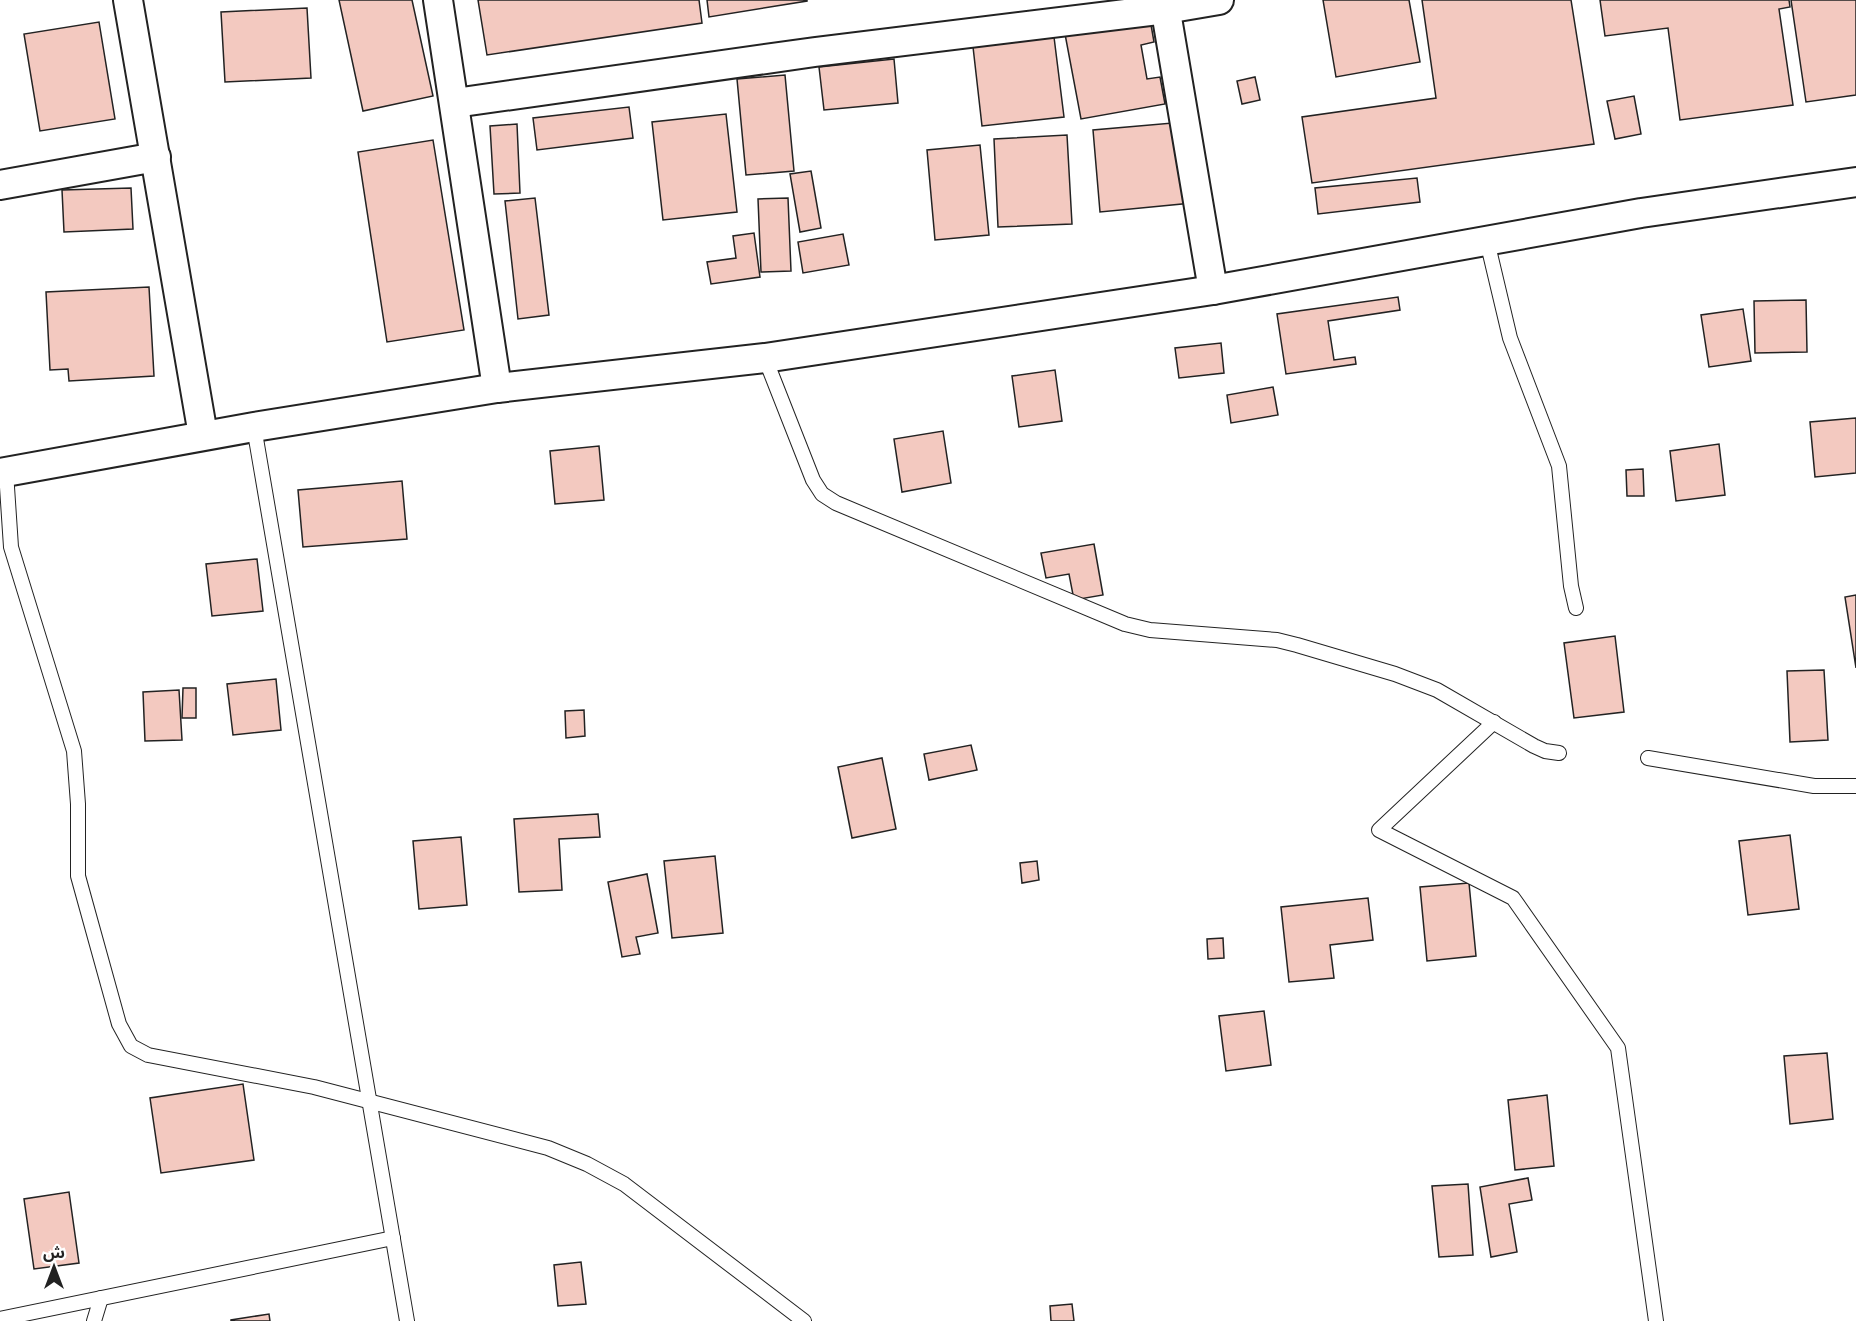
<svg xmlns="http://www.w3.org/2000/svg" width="1856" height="1321" viewBox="0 0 1856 1321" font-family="'Varela Round','Noto Sans Arabic',sans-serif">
<rect width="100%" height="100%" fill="#fff"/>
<g fill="#f3c9c0" stroke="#222" stroke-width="1.5">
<polygon points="339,0 412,0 433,96 363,111"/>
<polygon points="478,0 699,0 702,23 487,55"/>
<polygon points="707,0 807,0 807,1 709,17"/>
<polygon points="1323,0 1409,0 1420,62 1336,77"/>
<polygon points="1422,0 1571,0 1594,144 1312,183 1302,117 1436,98"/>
<polygon points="1600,0 1789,0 1790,7 1779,9 1793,105 1680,120 1668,28 1605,36"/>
<polygon points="1791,0 1856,0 1856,95 1806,102"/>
<polygon points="307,8 311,78 225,82 221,12"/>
<polygon points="1150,19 1154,42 1141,45 1147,79 1160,77 1165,104 1081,119 1065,34"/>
<polygon points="99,22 115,119 40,131 24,34"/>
<polygon points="1053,29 1064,117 982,126 972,38"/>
<polygon points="894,59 898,103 824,110 819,67"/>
<polygon points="785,75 794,171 746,175 737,79"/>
<polygon points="1255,77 1260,100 1242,104 1237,81"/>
<polygon points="1634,96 1641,134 1615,139 1607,101"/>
<polygon points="629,107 633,138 537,150 533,118"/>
<polygon points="726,114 737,212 663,220 652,122"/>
<polygon points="1184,122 1192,203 1100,212 1093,130"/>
<polygon points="517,124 520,193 494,194 490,126"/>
<polygon points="1067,135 1072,224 998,227 994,139"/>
<polygon points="433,140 464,330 387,342 358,152"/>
<polygon points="980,145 989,235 935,240 927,150"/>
<polygon points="811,171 821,228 800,232 790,174"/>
<polygon points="1417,178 1420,202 1318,214 1315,188"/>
<polygon points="131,188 133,229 64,232 62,190"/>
<polygon points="535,198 549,315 518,319 505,201"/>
<polygon points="788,198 791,271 761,272 758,199"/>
<polygon points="754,233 760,277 711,284 707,262 736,258 733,236"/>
<polygon points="843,234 849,265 803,273 798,242"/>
<polygon points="149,287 154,376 69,381 68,369 50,370 46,292"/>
<polygon points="1398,297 1400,310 1328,321 1334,360 1355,357 1356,364 1286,374 1277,314"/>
<polygon points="1806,300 1807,352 1755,353 1754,301"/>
<polygon points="1743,309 1751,361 1709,367 1701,315"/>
<polygon points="1221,343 1224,373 1179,378 1175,348"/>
<polygon points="1055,370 1062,421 1019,427 1012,376"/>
<polygon points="1273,387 1278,415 1231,423 1227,395"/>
<polygon points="1856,418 1856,473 1815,477 1810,422"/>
<polygon points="943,431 951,483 902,492 894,439"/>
<polygon points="1719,444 1725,495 1676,501 1670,451"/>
<polygon points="599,446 604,500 555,504 550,451"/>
<polygon points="1643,469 1644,496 1627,496 1626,470"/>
<polygon points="402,481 407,539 303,547 298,490"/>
<polygon points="1094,544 1103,595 1074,600 1069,574 1046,578 1041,553"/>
<polygon points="257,559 263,611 212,616 206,564"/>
<polygon points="1856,595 1856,668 1845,597"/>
<polygon points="1615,636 1624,712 1574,718 1564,643"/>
<polygon points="1824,670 1828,740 1790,742 1787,671"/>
<polygon points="276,679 281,730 233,735 227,684"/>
<polygon points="183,688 196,688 196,718 182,718"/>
<polygon points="179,690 182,740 145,741 143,692"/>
<polygon points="584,710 585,736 566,738 565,711"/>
<polygon points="971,745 977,770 929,780 924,754"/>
<polygon points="882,758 896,829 852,838 838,767"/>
<polygon points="598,814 600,837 559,839 562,890 519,892 514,819"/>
<polygon points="1790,835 1799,909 1748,915 1739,841"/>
<polygon points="461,837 467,905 419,909 413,841"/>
<polygon points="715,856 723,933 672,938 664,861"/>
<polygon points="1037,861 1039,880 1022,883 1020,863"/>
<polygon points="647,874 658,933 636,937 640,954 622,957 608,882"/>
<polygon points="1469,883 1476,956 1427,961 1420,887"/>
<polygon points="1368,898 1373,940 1330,945 1334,978 1289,982 1281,907"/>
<polygon points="1223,938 1224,958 1208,959 1207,939"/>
<polygon points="1264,1011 1271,1065 1226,1071 1219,1016"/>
<polygon points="1827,1053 1833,1119 1790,1124 1784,1056"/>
<polygon points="243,1084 254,1160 161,1173 150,1098"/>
<polygon points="1547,1095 1554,1166 1515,1170 1508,1100"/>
<polygon points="1528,1178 1532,1200 1509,1204 1517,1252 1491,1257 1480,1187"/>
<polygon points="1468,1184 1473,1255 1439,1257 1432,1186"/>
<polygon points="69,1192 79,1263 34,1269 24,1199"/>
<polygon points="581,1262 586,1304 558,1306 554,1265"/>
<polygon points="1072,1304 1074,1321 1051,1321 1050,1306"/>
<polygon points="269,1314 270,1321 231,1321 231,1320"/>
</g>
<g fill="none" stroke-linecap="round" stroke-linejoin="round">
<defs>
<g id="lane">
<polyline points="1487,241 1510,338 1559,466 1571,586 1576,608"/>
<polyline points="765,358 813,480 822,494 836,503 1125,624 1150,630 1277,640 1297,645 1395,674 1437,690 1534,746 1545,751 1559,753"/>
<polyline points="254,427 407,1321"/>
<polyline points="6,472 11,547 74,751 78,804 78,876 119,1024 131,1046 148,1055 314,1087 548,1148 587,1164 624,1184 804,1321"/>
<polyline points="1494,722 1379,830 1513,898 1618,1048 1656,1321"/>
<polyline points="1648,758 1814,786 1856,786"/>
<polyline points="0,1319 393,1238"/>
<polyline points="94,1321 101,1298"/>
</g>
<g id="street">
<polyline points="128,0 203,435"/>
<polyline points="438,0 497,388"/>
<polyline points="1164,0 1213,290"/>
<polyline points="455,103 815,52 1166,9 1219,0"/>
<polyline points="0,185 156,157"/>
<polyline points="0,473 254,427 497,388 765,358 1213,290 1641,213 1856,182"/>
</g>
</defs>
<use href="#lane" stroke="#222" stroke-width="16"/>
<use href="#street" stroke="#222" stroke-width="32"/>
<use href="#lane" stroke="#fff" stroke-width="14"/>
<use href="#street" stroke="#fff" stroke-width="28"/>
</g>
<g transform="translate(54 1267)" stroke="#ffffff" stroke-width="4.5" paint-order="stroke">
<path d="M0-4.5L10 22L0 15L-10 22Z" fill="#222222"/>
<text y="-9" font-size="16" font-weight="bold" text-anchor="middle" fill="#222222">ش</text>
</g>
</svg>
